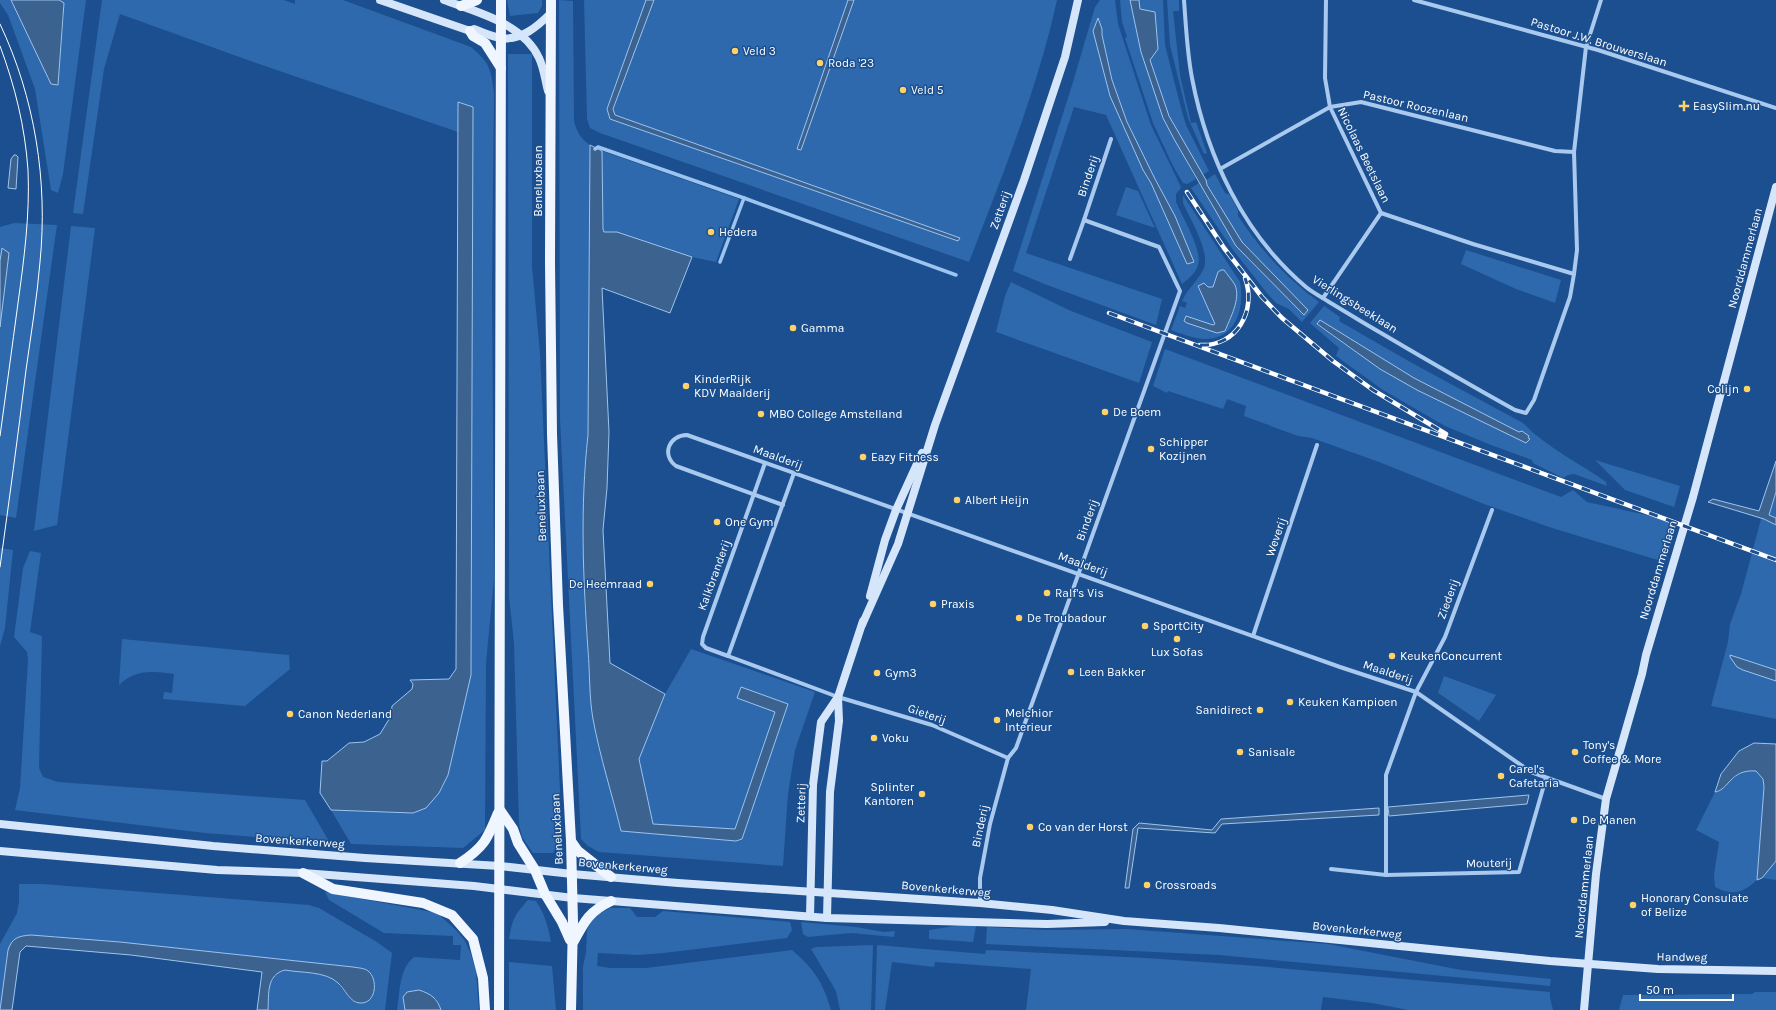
<svg xmlns="http://www.w3.org/2000/svg" width="1776" height="1010" viewBox="0 0 1776 1010" font-family="Karla,sans-serif">
<rect width="100%" height="100%" fill="#1b4f8f"/>
<g fill="#2e69ad" fill-rule="evenodd">
<polygon points="0,0 11,0 39,58 48,79 58,85 64,12 64,3 59,0 86,0 63,174 58,193 51,190 35,89 8,15 0,3"/>
<path d="M102,0H284L295,4V0H343L471,47C490,63 491,69 494,93L492,287L494,579L486,663L485,830L463,848L351,844L331,810L413,813L448,775L471,675L473,107L458,102V132L259,64L120,14L104,69L83,214L73,213Z"/>
<polygon points="507,0 542,0 542,6 538,13 510,16"/>
<path d="M559,0L573,1L574,121C577,132 580,138 590,145L588,435L585,463L583,525L584,599L593,717L621,831L736,841L742,839L788,704L775,712L735,829L653,824L639,759L665,694L691,649L815,692L795,750L788,794L783,866L599,852L588,846L581,839L560,419Z"/>
<path d="M584,0H646L607,109L610,119L958,241L959,238L615,115L613,109L654,0H1057C1037,91 1002,176 969,262L600,133L590,128L587,119Z"/>
<path d="M1100,0H1115L1118,24L1151,125L1180,185L1181,188L1176,194V202C1182,216 1203,251 1198,265C1196,273 1188,279 1182,284L1106,115L1074,107L1026,253L1162,299L1156,325L1047,285L1013,271L1073,82L1095,7ZM1102,28V35L1112,80L1127,122L1155,179L1175,216L1193,261L1187,264L1151,183L1143,170L1110,96L1093,31Z"/>
<polygon points="1120,0 1130,0 1141,52 1163,118 1196,179 1187,184 1183,183 1173,166 1153,123 1125,38 1127,37 1122,22"/>
<polygon points="1139,0 1163,0 1165,45 1181,108 1186,125 1209,171 1202,175 1169,116 1150,60 1158,49 1140,9"/>
<polygon points="1167,0 1179,0 1179,11 1173,11 1180,75 1191,123 1196,122 1207,153 1204,154 1188,118 1170,45"/>
<polygon points="508,54 532,54 532,266 540,353 562,835 553,853 533,853 522,837 519,824 514,643 509,597"/>
<polygon points="602,151 739,199 716,262 692,257 617,232 604,232 603,229"/>
<path d="M1215,174L1225,193L1230,195L1238,210V216C1260,249 1287,279 1319,302L1302,322L1289,309L1276,303L1267,293L1233,250L1191,188L1199,183L1236,246L1304,315L1242,242L1207,185L1206,180Z"/>
<polygon points="1126,187 1138,191 1155,228 1116,215"/>
<path d="M1183,195L1240,282C1245,308 1236,340 1204,339C1193,338 1181,334 1171,330L1180,306L1185,308L1187,303L1182,301C1188,288 1197,282 1203,270C1212,254 1190,219 1183,203ZM1218,272L1221,332L1217,333L1187,323L1186,316L1213,326L1215,324L1204,283L1208,287H1213Z"/>
<polygon points="14,223 57,225 16,518 0,515 0,227"/>
<polygon points="71,226 95,228 57,525 34,531"/>
<polygon points="1466,250 1561,280 1555,303 1516,289 1461,264"/>
<polygon points="1011,282 1071,311 1152,342 1139,383 996,332 1005,296"/>
<path d="M1324,306L1340,317L1339,321L1412,363L1523,423C1547,448 1578,462 1606,482L1607,486L1574,474L1568,475L1563,478L1533,463L1532,460L1491,445L1445,426L1383,390L1336,356L1339,348L1310,323ZM1320,320L1414,378L1519,432L1530,439L1526,442L1417,390L1380,369L1317,325Z"/>
<polygon points="1165,349 1561,497 1573,490 1587,502 1674,521 1661,561 1552,528 1484,504 1379,462 1312,438 1298,436 1244,416 1246,406 1227,399 1223,409 1168,391 1167,393 1153,386"/>
<polygon points="1595,460 1680,486 1674,507 1625,490"/>
<polygon points="1776,463 1776,719 1711,706 1728,642 1730,624 1741,594"/>
<polygon points="0,548 13,550 5,628 0,646"/>
<polygon points="30,551 41,553 30,632 42,636 39,768 43,777 58,782 305,800 330,843 205,833 15,810 20,788 28,660 27,652 14,637 23,568"/>
<path d="M122,639L289,655L290,669L245,706L163,699L164,692L172,693L174,674C153,671 135,669 119,685Z"/>
<polygon points="1444,676 1496,695 1479,721 1438,693"/>
<path d="M1745,770L1756,771L1763,780L1764,787L1757,880C1743,893 1732,896 1715,887L1714,875L1719,842L1696,830L1715,792C1720,791 1737,775 1745,770Z"/>
<polygon points="1776,861 1776,880 1762,878"/>
<path d="M19,884H42L309,905L319,908L377,942L392,953L385,1010H268C269,994 266,975 285,970C299,972 317,972 331,978C342,983 347,1003 360,1003C377,1004 378,978 368,971C365,968 358,968 353,967L120,942L31,935L8,950L0,1010V944L17,913L19,901Z"/>
<path d="M325,892L437,913L456,930L465,941L471,954L476,972L479,1010H441L436,999L403,997L405,1010H397C400,992 399,969 414,957L460,960L461,945H453V936L384,933L329,900Z"/>
<path d="M528,900L536,901C545,914 548,927 551,942L509,939C512,920 515,914 528,900Z"/>
<path d="M610,908H630L637,917H655L663,911L790,922L792,930L787,938L664,953L638,955L598,953L597,966L610,968H646L792,950C814,969 823,982 831,1010H583V966L586,953L587,930L592,920L598,914Z"/>
<polygon points="801,922 856,927 884,932 895,931 894,937 851,933 808,937 803,934"/>
<polygon points="961,925 976,926 973,942 929,939 929,930"/>
<polygon points="987,927 1046,930 1127,929 1328,944 1461,970 1551,979 1550,986 1219,955 986,944"/>
<polygon points="873,945 871,1010 840,1010 836,991 811,949 816,947"/>
<path d="M877,945L985,954L986,950L1146,958L1257,966L1550,992C1549,998 1552,1004 1553,1010H1408L1372,1003L1323,997L1321,1010H1026L1031,969L935,962L934,967L892,962L885,1010H875Z"/>
<polygon points="509,962 552,966 556,1010 509,1010"/>
<polygon points="1755,992 1776,992 1776,1010 1619,1010 1623,995 1752,994"/>
</g>
<g fill="#3c6290" stroke="#9cc4f0">
<polygon points="11,0 59,0 64,3 58,85 51,84"/>
<polygon points="646,0 654,0 613,109 615,115 960,238 958,241 610,119 607,109"/>
<polygon points="848,0 854,0 801,150 797,149"/>
<polygon points="1130,0 1139,0 1140,9 1155,12 1158,49 1150,60 1169,116 1206,180 1207,185 1242,242 1308,310 1304,315 1236,246 1174,139 1163,118 1141,52"/>
<polygon points="1098,18 1102,29 1102,35 1112,80 1127,122 1155,179 1175,216 1194,262 1187,264 1151,183 1143,170 1110,96 1093,31"/>
<polygon points="458,102 473,107 471,675 448,775 439,793 426,808 413,813 331,810 320,793 322,761 327,761 349,743 364,742 380,734 391,716 392,706 412,689 413,684 410,680 449,679 456,669"/>
<path d="M590,145L602,151L603,229L604,232H617L692,257L670,313L602,288L609,432L607,488L603,530L610,663L665,694L639,759L653,824L735,829L775,712L737,698L741,687L788,704L742,839L736,841L621,831C612,794 600,757 593,719C589,697 590,673 588,650C583,578 580,507 588,435Z"/>
<polygon points="14,155 16,155 18,157 16,189 8,188 11,159"/>
<polygon points="2,248 9,253 0,327 0,261"/>
<path d="M1221,270H1224C1227,274 1232,280 1235,285C1241,299 1230,318 1225,331L1217,333L1187,323L1184,321L1186,316L1213,325L1215,324L1198,286L1204,283L1208,287H1213L1218,272Z"/>
<polygon points="1320,320 1414,378 1519,432 1522,431 1529,436 1528,438 1530,439 1526,443 1417,390 1380,369 1317,324"/>
<polygon points="1776,461 1776,492 1769,515 1776,518 1776,525 1764,519 1708,502 1713,499 1759,511"/>
<polygon points="1730,655 1776,670 1776,681 1743,670 1737,667 1730,657"/>
<path d="M1754,743L1776,744V861L1762,878L1757,880L1764,787L1763,779L1756,771C1730,769 1729,790 1715,792L1721,774L1739,751Z"/>
<polygon points="1529,795 1527,804 1389,816 1388,807"/>
<polygon points="1379,808 1379,815 1222,824 1215,833 1138,828 1129,888 1125,888 1133,829 1139,823 1212,830 1221,819"/>
<path d="M31,935L120,942L353,967C358,968 365,968 368,971C378,978 377,1004 360,1003C350,1003 345,989 338,983C326,971 300,973 285,970C266,975 269,994 268,1010H257L262,972L131,955L26,946L20,952L12,1010H0L8,950C12,938 18,936 31,935Z"/>
<path d="M419,990C431,994 437,998 441,1010H405L403,997L407,992Z"/>
</g>
<g fill="none" stroke-linecap="round" stroke-linejoin="round">
<g stroke="#9cc4f0" stroke-width="3.5">
<polyline points="595,149 598,147 744,198"/>
<polyline points="720,262 744,198 956,275"/>
</g>
<g stroke="#a9c9ee" stroke-width="4">
<path d="M1184,0C1186,26 1187,52 1192,78C1207,157 1244,235 1306,287C1313,293 1322,297 1329,302C1346,312 1363,323 1381,333C1425,359 1470,385 1515,410L1526,413L1534,400L1570,297L1574,274L1577,250L1574,152L1586,47L1601,0"/>
<polyline points="1326,0 1325,78 1330,107 1381,213 1473,244 1574,274"/>
<polyline points="1414,0 1598,50 1776,108"/>
<polyline points="1220,169 1330,107 1361,102 1555,151 1574,152"/>
<polyline points="1070,259 1084,220"/>
<polyline points="1323,298 1381,213"/>
<polyline points="794,473 728,656 838,697 932,725 1008,758"/>
<path d="M783,505L676,466C661,455 669,435 687,435L1340,667L1416,692L1531,772L1606,799"/>
<polyline points="1253,636 1317,445"/>
<polyline points="728,656 706,648 702,644 703,637 765,463"/>
<polyline points="1331,869 1386,875 1519,872 1546,778"/>
<polyline points="1386,875 1386,775 1416,692 1445,637 1492,510"/>
<polyline points="980,903 980,878 990,824 1008,758 1016,748 1180,291 1159,247 1084,220 1111,139"/>
</g>
<g stroke="#d6e6fa" stroke-width="8">
<path d="M380,0L470,31L474,29C482,32 492,37 501,38C521,41 538,26 551,13"/>
<path d="M444,0C477,12 524,24 539,58C544,68 545,80 548,91"/>
<polyline points="870,596 885,540 896,510 922,453"/>
<polyline points="862,625 898,544 935,425 1024,180 1065,57 1078,0"/>
<polyline points="0,824 213,846 365,858 500,866 572,874 678,883 980,903 1052,910 1124,921 1219,928 1550,961 1658,969 1776,971"/>
<polyline points="0,851 217,870 303,873 474,886 573,898 827,918 1047,924 1105,922"/>
<polyline points="810,916 813,785 821,722 838,697 863,621"/>
<polyline points="827,918 830,792 839,721 838,697"/>
<polyline points="1584,1010 1596,874 1606,799 1642,674 1646,655 1693,497 1776,187"/>
</g>
<g stroke="#f0f6ff" stroke-width="10">
<polyline points="551,0 550,263 552,434 558,605 571,841 573,922 571,1010"/>
<polyline points="461,6 477,0"/>
<polyline points="470,31 473,36 485,43 501,68"/>
<polyline points="500,810 513,829 518,843 535,870 545,894 562,922 570,940"/>
<polyline points="571,841 578,851 611,877"/>
<path d="M460,863C484,847 487,840 498,813"/>
<polyline points="303,873 333,889 423,903 452,915 473,939 483,978 485,1010"/>
<path d="M574,941C585,920 590,911 611,901"/>
<polyline points="499,1010 501,0"/>
</g>
<g stroke="#fff" stroke-width="1">
<path d="M0,24C35,98 48,181 40,262C37,298 31,334 26,370C18,436 9,501 0,567"/>
<path d="M0,46C15,86 25,127 28,170C30,215 24,259 18,303C12,348 6,392 0,436"/>
</g>
<defs>
<g id="rail">
<polyline points="1187,192 1224,248 1262,297 1282,318 1333,361 1373,390 1446,434"/>
<polyline points="1109,313 1776,560"/>
<path d="M1200,345C1237,347 1257,310 1245,278"/>
</g>
</defs>
<use href="#rail" stroke="#fff" stroke-width="4.5"/>
<use href="#rail" stroke="#1b4f8f" stroke-width="3" stroke-dasharray="9" stroke-linecap="butt"/>
</g>
<g fill="#ffd166" stroke="#1b4f8f" stroke-width="1.5">
<circle cx="735" cy="51" r="4"/>
<circle cx="820" cy="63" r="4"/>
<circle cx="903" cy="90" r="4"/>
<path d="M1682 100h4v4h4v4h-4v4h-4v-4h-4v-4h4z"/>
<circle cx="711" cy="232" r="4"/>
<circle cx="793" cy="328" r="4"/>
<circle cx="686" cy="386" r="4"/>
<circle cx="1747" cy="389" r="4"/>
<circle cx="1105" cy="412" r="4"/>
<circle cx="761" cy="414" r="4"/>
<circle cx="1151" cy="449" r="4"/>
<circle cx="863" cy="457" r="4"/>
<circle cx="957" cy="500" r="4"/>
<circle cx="717" cy="522" r="4"/>
<circle cx="650" cy="584" r="4"/>
<circle cx="1047" cy="593" r="4"/>
<circle cx="933" cy="604" r="4"/>
<circle cx="1019" cy="618" r="4"/>
<circle cx="1145" cy="626" r="4"/>
<circle cx="1177" cy="639" r="4"/>
<circle cx="1392" cy="656" r="4"/>
<circle cx="1071" cy="672" r="4"/>
<circle cx="877" cy="673" r="4"/>
<circle cx="1290" cy="702" r="4"/>
<circle cx="1260" cy="710" r="4"/>
<circle cx="290" cy="714" r="4"/>
<circle cx="997" cy="720" r="4"/>
<circle cx="874" cy="738" r="4"/>
<circle cx="1240" cy="752" r="4"/>
<circle cx="1575" cy="752" r="4"/>
<circle cx="1501" cy="776" r="4"/>
<circle cx="922" cy="794" r="4"/>
<circle cx="1574" cy="820" r="4"/>
<circle cx="1030" cy="827" r="4"/>
<circle cx="1147" cy="885" r="4"/>
<circle cx="1633" cy="905" r="4"/>
</g>
<g text-anchor="middle" stroke-width="3" stroke-linejoin="round" paint-order="stroke">
<g font-size="12" fill="#fff" stroke="#1b4f8f">
<text transform="translate(1599 42) rotate(17)" y="4">Pastoor J.W. Brouwerslaan</text>
<text transform="translate(1416 106) rotate(13)" y="4">Pastoor Roozenlaan</text>
<text transform="translate(1364 155) rotate(64)" y="4">Nicolaas Beetslaan</text>
<text transform="translate(1088 176) rotate(-71)" y="4">Binderij</text>
<text transform="translate(538 181) rotate(-90)" y="4">Beneluxbaan</text>
<text transform="translate(1000 210) rotate(-70)" y="4">Zetterij</text>
<text transform="translate(1745 258) rotate(-75)" y="4">Noorddammerlaan</text>
<text transform="translate(1355 304) rotate(32)" y="4">Vierlingsbeeklaan</text>
<text transform="translate(778 457) rotate(20)" y="4">Maalderij</text>
<text transform="translate(541 506) rotate(-92)" y="4">Beneluxbaan</text>
<text transform="translate(1087 520) rotate(-70)" y="4">Binderij</text>
<text transform="translate(1276 537) rotate(-71)" y="4">Weverij</text>
<text transform="translate(1083 564) rotate(20)" y="4">Maalderij</text>
<text transform="translate(1658 570) rotate(-73)" y="4">Noorddammerlaan</text>
<text transform="translate(714 575) rotate(-70)" y="4">Kalkbranderij</text>
<text transform="translate(1448 599) rotate(-70)" y="4">Ziederij</text>
<text transform="translate(1388 672) rotate(18)" y="4">Maalderij</text>
<text transform="translate(927 714) rotate(19)" y="4">Gieterij</text>
<text transform="translate(801 803) rotate(-88)" y="4">Zetterij</text>
<text transform="translate(980 826) rotate(-78)" y="4">Binderij</text>
<text transform="translate(557 829) rotate(-93)" y="4">Beneluxbaan</text>
<text transform="translate(300 841) rotate(4)" y="4">Bovenkerkerweg</text>
<text transform="translate(1489 863) rotate(-1)" y="4">Mouterij</text>
<text transform="translate(623 866) rotate(5)" y="4">Bovenkerkerweg</text>
<text transform="translate(1584 887) rotate(-84)" y="4">Noorddammerlaan</text>
<text transform="translate(946 889) rotate(5)" y="4">Bovenkerkerweg</text>
<text transform="translate(1357 930) rotate(6)" y="4">Bovenkerkerweg</text>
<text transform="translate(1682 957) rotate(1)" y="4">Handweg</text>
</g>
<g font-size="12" fill="#fff" stroke="#1b4f8f" text-anchor="start">
<text x="743" y="55">Veld 3</text>
<text x="828" y="67">Roda '23</text>
<text x="911" y="94">Veld 5</text>
<text x="1693" y="110">EasySlim.nu</text>
<text x="719" y="236">Hedera</text>
<text x="801" y="332">Gamma</text>
<text x="694" y="383">KinderRijk<tspan x="694" dy="14">KDV Maalderij</tspan></text>
<text x="1739" y="393" text-anchor="end">Colijn</text>
<text x="1113" y="416">De Boem</text>
<text x="769" y="418">MBO College Amstelland</text>
<text x="1159" y="446">Schipper<tspan x="1159" dy="14">Kozijnen</tspan></text>
<text x="871" y="461">Eazy Fitness</text>
<text x="965" y="504">Albert Heijn</text>
<text x="725" y="526">One Gym</text>
<text x="642" y="588" text-anchor="end">De Heemraad</text>
<text x="1055" y="597">Ralf's Vis</text>
<text x="941" y="608">Praxis</text>
<text x="1027" y="622">De Troubadour</text>
<text x="1153" y="630">SportCity</text>
<text x="1177" y="656" text-anchor="middle">Lux Sofas</text>
<text x="1400" y="660">KeukenConcurrent</text>
<text x="1079" y="676">Leen Bakker</text>
<text x="885" y="677">Gym3</text>
<text x="1298" y="706">Keuken Kampioen</text>
<text x="1252" y="714" text-anchor="end">Sanidirect</text>
<text x="1005" y="717">Melchior<tspan x="1005" dy="14">Interieur</tspan></text>
<text x="298" y="718">Canon Nederland</text>
<text x="882" y="742">Voku</text>
<text x="1583" y="749">Tony's<tspan x="1583" dy="14">Coffee &amp; More</tspan></text>
<text x="1248" y="756">Sanisale</text>
<text x="1509" y="773">Carel's<tspan x="1509" dy="14">Cafetaria</tspan></text>
<text x="914" y="791" text-anchor="end">Splinter<tspan x="914" dy="14">Kantoren</tspan></text>
<text x="1582" y="824">De Manen</text>
<text x="1038" y="831">Co van der Horst</text>
<text x="1155" y="889">Crossroads</text>
<text x="1641" y="902">Honorary Consulate<tspan x="1641" dy="14">of Belize</tspan></text>
</g>
</g>
<path d="M1640 994v6h93v-6" fill="none" stroke="#ffffff" stroke-width="2"/>
<text x="1646" y="994" font-size="12" fill="#ffffff" stroke="#1b4f8f" stroke-width="3" paint-order="stroke">50 m</text>
</svg>
